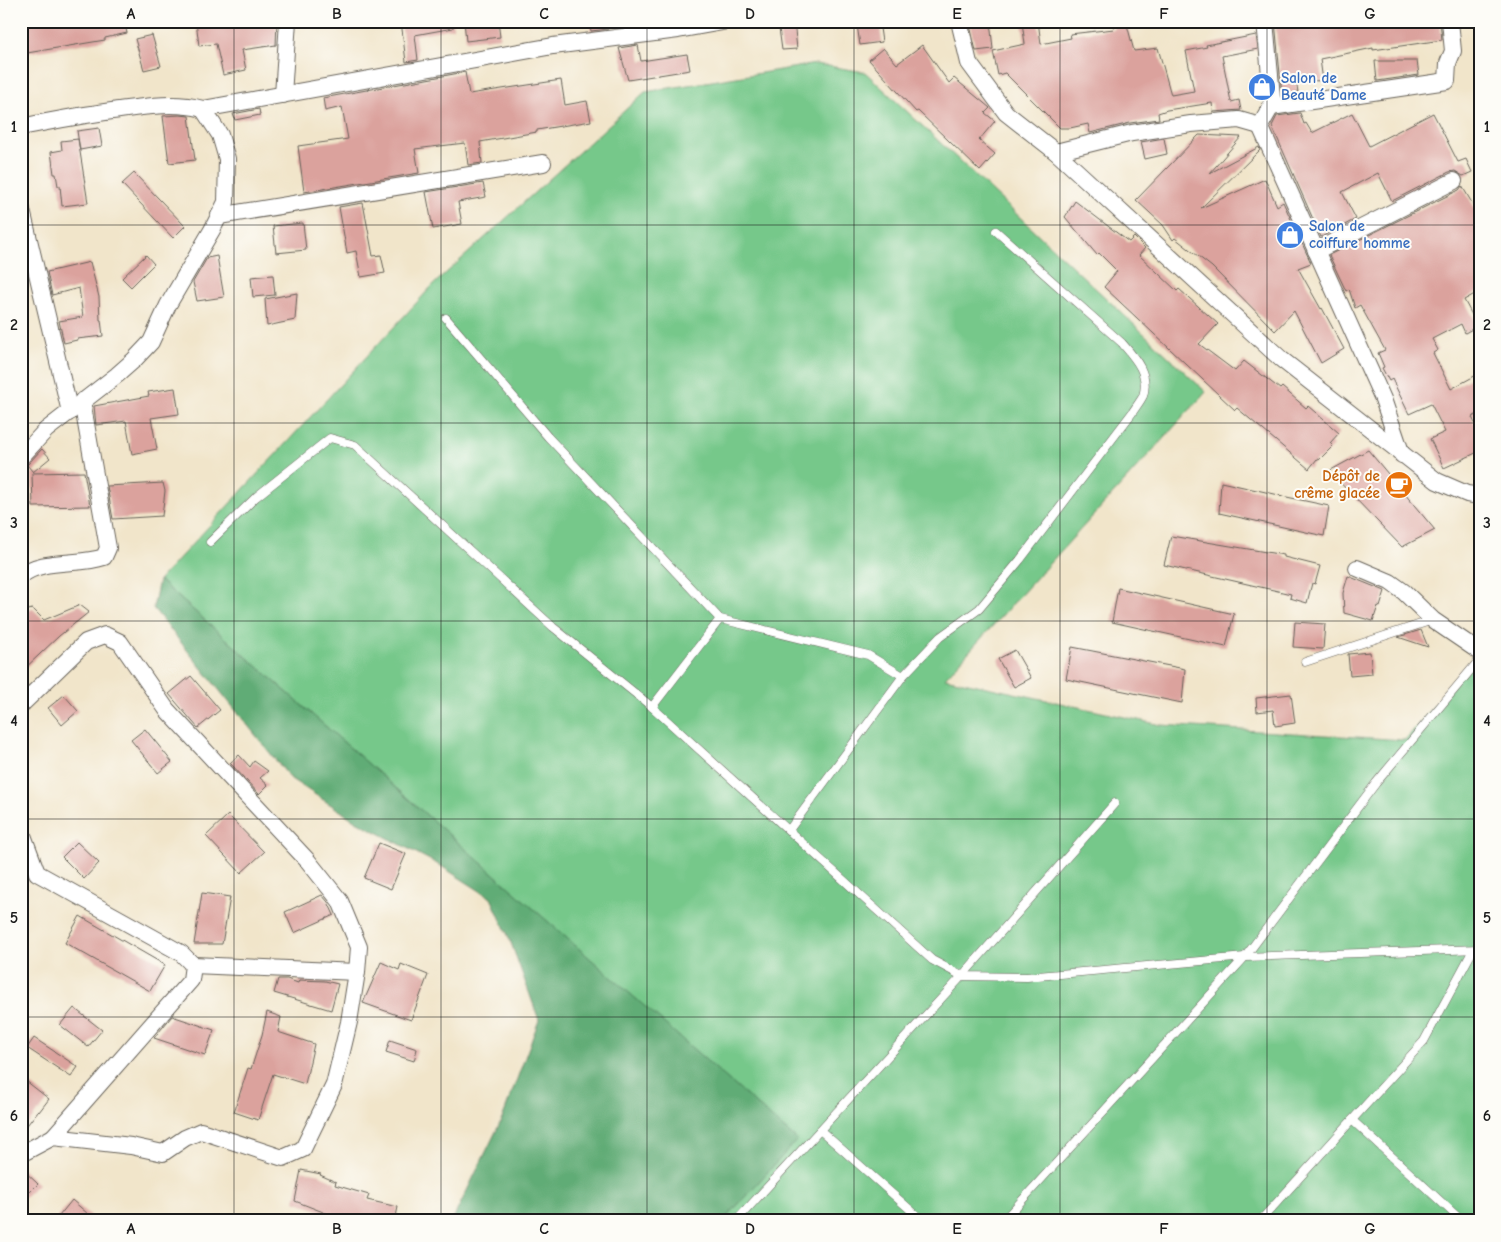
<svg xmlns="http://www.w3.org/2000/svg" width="1501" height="1242" viewBox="0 0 1501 1242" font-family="'Comic Neue',sans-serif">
<rect width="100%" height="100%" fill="#fdfcf7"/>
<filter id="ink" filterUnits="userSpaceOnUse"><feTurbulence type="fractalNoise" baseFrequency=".02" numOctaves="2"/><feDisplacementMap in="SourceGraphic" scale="10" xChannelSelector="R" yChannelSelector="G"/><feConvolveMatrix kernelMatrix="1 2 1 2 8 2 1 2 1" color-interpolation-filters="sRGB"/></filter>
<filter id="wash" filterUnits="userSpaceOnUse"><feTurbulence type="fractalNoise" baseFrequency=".0096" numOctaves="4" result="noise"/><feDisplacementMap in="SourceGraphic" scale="20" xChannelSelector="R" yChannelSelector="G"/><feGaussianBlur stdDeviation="1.12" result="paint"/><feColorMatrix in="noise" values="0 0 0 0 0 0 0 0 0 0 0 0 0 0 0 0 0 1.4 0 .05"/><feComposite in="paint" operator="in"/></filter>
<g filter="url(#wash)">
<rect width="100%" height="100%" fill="#f1e5ca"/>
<polygon fill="#76c88a" stroke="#497253" points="816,64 865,72 1206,392 945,678 1161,725 1405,740 1476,656 1480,659 1480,1221 723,1221 796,1140 159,580 433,285 645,92"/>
<polygon fill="#60ac76" stroke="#3e6449" points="159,580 797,1140 723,1221 452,1221 502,1119 539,1020 510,940 491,898 441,866 356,821 291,779 153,608"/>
<g id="blocks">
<g fill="#dba29d">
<polygon points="35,21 124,21 127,33 105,38 105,40 21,54 21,24"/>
<polygon points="196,21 277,21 276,45 242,50 246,70 223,75 216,44 199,46"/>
<polygon points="401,21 453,21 453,28 415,35 418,60 406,62"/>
<polygon points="464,21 498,21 500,37 466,41"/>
<polygon points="589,21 606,21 608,29 591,31"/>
<polygon points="778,21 794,21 797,49 782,50"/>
<polygon points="879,21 882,42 860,45 857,25"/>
<polygon points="969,21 990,21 993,49 976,51"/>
<polygon points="1038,21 1041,44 1071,38 1070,34 1114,29 1112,21 1126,21 1134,51 1158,48 1171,95 1194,91 1186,51 1207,47 1206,45 1256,35 1258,49 1222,56 1231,102 1239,100 1241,110 1213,112 1212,103 1167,110 1158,113 1159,119 1130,123 1090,133 1088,124 1070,128 1060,128 1005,73 998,75 993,51 1025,44 1022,22"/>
<polygon points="1275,21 1440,21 1442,40 1373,50 1373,48 1320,59 1323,81 1296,80 1298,92 1282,95"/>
<polygon points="152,35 161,66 144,70 135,39"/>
<polygon points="638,45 641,61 687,54 690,70 628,80 619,48"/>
<polygon points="922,45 949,83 954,78 990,108 985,113 995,121 979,140 995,154 980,171 918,111 916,112 869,60 883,48 897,64"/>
<polygon points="1375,61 1417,61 1419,75 1377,81"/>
<polygon points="465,72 469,94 561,80 565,105 587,101 591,121 537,130 537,132 480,142 482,163 468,165 465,143 415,149 419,173 304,192 298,146 348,139 342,107 325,111 323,98"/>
<polygon points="259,109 260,115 235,120 233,114"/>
<polygon points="1300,113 1304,124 1306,123 1312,133 1352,113 1369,146 1433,113 1458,162 1466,159 1472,172 1463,176 1455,171 1449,172 1392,201 1378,173 1342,192 1356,219 1321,237 1272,126 1277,116"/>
<polygon points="180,115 189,116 195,160 169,163 163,116"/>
<polygon points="99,128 102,146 80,150 77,131"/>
<polygon points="1199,135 1241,137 1210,173 1259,147 1260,150 1201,208 1265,179 1277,206 1283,202 1311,263 1298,268 1321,309 1322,308 1344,349 1321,363 1294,311 1275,331 1212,267 1175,238 1173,240 1163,225 1136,200"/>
<polygon points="1164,138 1167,154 1145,159 1141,142"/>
<polygon points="78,139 88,203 62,206 60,186 58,186 56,174 54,174 51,152 62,150 61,141"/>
<polygon points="134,173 185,226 173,238 122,184"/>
<polygon points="483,183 486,197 458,202 462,224 433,229 426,192"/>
<polygon points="1462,186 1475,208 1480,205 1480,291 1464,300 1478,326 1465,333 1461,324 1432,339 1438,350 1433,353 1451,389 1480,373 1480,413 1472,417 1480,434 1480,451 1444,468 1430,439 1445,432 1431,404 1409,414 1392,379 1389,381 1382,368 1384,367 1378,353 1385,350 1360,305 1355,308 1349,289 1346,291 1329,255 1459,190"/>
<polygon points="1075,201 1129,242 1134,237 1145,248 1139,255 1177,291 1179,289 1218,324 1199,344 1235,371 1244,361 1280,389 1282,387 1306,408 1308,406 1339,433 1330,443 1333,446 1319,460 1317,459 1309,469 1237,408 1235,410 1104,287 1117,271 1099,253 1097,255 1065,217"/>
<polygon points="363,203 373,256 381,255 385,273 361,277 356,251 347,253 339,207"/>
<polygon points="303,223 306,250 276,253 273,226"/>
<polygon points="146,255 154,264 131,287 122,278"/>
<polygon points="217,256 224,297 197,301 193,282 207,258"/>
<polygon points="90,262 99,297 100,320 101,320 103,336 77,339 77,340 64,343 59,321 83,317 79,288 52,295 47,272"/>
<polygon points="273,275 275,295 253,297 251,277"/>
<polygon points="297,293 295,320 267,326 265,299"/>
<polygon points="175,388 179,414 151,418 157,449 132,454 126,421 96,425 94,406 149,396 148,392"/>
<polygon points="42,449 50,458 33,472 27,465"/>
<polygon points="1368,450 1435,530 1402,547 1329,471"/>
<polygon points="84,472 90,506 33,507 32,473"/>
<polygon points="1221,482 1279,495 1281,497 1282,496 1329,506 1324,536 1219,513"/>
<polygon points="163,483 165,491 162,516 113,519 107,486"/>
<polygon points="1171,536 1284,555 1284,557 1320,566 1315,584 1312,583 1307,603 1290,598 1291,594 1164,565"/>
<polygon points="1348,576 1385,591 1380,607 1378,606 1373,621 1344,613 1343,593"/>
<polygon points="1118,588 1234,614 1226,647 1112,622"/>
<polygon points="80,605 89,612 59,636 21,672 21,611 33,609 44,620"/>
<polygon points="1295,622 1325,624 1323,649 1293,647"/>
<polygon points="1421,630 1428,647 1398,637"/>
<polygon points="1072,647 1185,669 1182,703 1066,679"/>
<polygon points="1015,650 1031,678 1014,687 998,659"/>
<polygon points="1370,652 1372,674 1350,676 1348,654"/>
<polygon points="191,676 220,710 198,728 169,694"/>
<polygon points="1291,694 1295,723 1275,726 1273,710 1257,712 1256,698"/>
<polygon points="64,695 78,711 62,725 48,708"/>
<polygon points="145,729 172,762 158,773 131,740"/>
<polygon points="239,755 250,767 254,761 268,771 260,778 268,785 259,794 230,763"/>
<polygon points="228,815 264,852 241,873 206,836"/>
<polygon points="77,842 99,863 84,879 62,857"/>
<polygon points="379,843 406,854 391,889 364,878"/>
<polygon points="202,893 230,897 222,944 194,944"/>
<polygon points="322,895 328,902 334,915 294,933 285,912"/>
<polygon points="80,916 165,965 150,991 65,943"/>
<polygon points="381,962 399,970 401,964 428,975 411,1020 363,1003"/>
<polygon points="278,979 287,979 298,983 299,980 325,981 338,984 331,1010 274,993"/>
<polygon points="74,1008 102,1030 88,1047 60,1025"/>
<polygon points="267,1012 281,1017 278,1032 314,1044 305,1084 273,1074 258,1120 234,1112 248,1068 251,1069 262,1035"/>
<polygon points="172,1016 214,1030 205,1055 154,1038"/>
<polygon points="34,1038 78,1067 71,1077 27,1048"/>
<polygon points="390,1040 417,1049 414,1061 386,1052"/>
<polygon points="21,1077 49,1099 39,1112 38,1111 21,1133"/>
<polygon points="21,1168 38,1184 21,1201"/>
<polygon points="301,1170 321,1174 320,1175 336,1182 335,1185 369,1195 367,1200 398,1207 395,1221 346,1221 295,1201"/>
<polygon points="72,1200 96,1221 55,1221"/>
</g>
</g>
</g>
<g filter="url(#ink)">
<use href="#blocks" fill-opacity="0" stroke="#676259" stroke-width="1"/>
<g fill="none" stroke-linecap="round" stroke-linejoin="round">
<defs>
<g id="service">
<polyline points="446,318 548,437 720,619 868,655 903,676"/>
<polyline points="210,542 256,497 330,438 355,445 553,627 652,707 932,960 962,976 1027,977 1245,957 1480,949"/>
<polyline points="1305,662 1433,620"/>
<polyline points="652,707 720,619"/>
<path d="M789,830L903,676L940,637L979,609L1020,560L1132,413C1135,408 1140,402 1143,396C1150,374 1135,358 1122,343L996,231"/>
<polyline points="1352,1120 1462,1221"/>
<polyline points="820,1130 923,1221"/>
<polyline points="736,1221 962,976 1115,803"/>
<polyline points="1003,1221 1245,957 1376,783 1480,659"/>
<polyline points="1260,1221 1424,1041 1473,950"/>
</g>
<g id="minor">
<polyline points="959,21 969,63 1006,113 1056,152 1281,359 1437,481 1467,494 1480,496"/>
<polyline points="1265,21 1272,97 1271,107 1260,126 1383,399 1402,455"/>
<polyline points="283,95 288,21"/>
<polyline points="1271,107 1447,81 1448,63 1453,51 1450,21"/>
<path d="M21,127C51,121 82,115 112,111C142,107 173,101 203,109L553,46L678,30L728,21"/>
<polyline points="1056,152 1132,133 1191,124 1239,120 1260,126"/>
<polyline points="21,206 70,412"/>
<polyline points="219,216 543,163"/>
<polyline points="1316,251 1454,181"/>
<polyline points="21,457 46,430 117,375 134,360 151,342 168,305 212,230 226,202 227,159 220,135 203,109"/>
<polyline points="1357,568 1390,582 1404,592 1433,620 1480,652"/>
<path d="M21,576C40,558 79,566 104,557L108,548L82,401"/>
<polyline points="21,705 86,642 105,635 120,642 167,710 308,861 340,901 359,947 357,972 349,1022 334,1085 303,1149 283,1158 201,1131 185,1138 163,1153 131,1146 53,1137 21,1154"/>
<polyline points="21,830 37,873 181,953 193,965 191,980 53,1137"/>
<polyline points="193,965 357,972"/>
</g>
</defs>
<use href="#service" stroke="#676259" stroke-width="9"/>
<use href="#minor" stroke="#676259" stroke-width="18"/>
<use href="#service" stroke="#fff" stroke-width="8"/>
<use href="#minor" stroke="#fff" stroke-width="16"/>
</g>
</g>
<path fill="none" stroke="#1c1c1c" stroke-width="1" stroke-opacity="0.55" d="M234,21V1221M441,21V1221M647,21V1221M854,21V1221M1060,21V1221M1267,21V1221M21,225H1480M21,423H1480M21,621H1480M21,819H1480M21,1017H1480"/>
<defs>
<symbol id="shop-disc" viewBox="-11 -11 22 22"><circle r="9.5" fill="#3f7fe0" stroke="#fdfcf7"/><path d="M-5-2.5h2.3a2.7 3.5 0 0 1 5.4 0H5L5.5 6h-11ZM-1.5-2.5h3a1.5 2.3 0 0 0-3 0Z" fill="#fff"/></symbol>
<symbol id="cafe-disc" viewBox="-11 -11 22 22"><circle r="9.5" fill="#e8710a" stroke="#fdfcf7"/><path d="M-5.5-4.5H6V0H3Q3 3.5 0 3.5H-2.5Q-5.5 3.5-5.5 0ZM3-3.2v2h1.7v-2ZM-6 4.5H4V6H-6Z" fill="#fff"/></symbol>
</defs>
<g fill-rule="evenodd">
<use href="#shop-disc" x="1246" y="71" width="32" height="32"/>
<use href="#shop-disc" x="1274" y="219" width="32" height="32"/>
<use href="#cafe-disc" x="1383" y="469" width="32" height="32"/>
</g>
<g text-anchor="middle" stroke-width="4" stroke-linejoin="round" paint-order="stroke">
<g font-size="15" font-weight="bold" fill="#366cbe" stroke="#fdfcf7" text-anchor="start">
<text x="1281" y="83">Salon de<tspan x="1281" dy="17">Beauté Dame</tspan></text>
<text x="1309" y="231">Salon de<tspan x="1309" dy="17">coiffure homme</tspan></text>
</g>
<g font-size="15" font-weight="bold" fill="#c56008" stroke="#fdfcf7" text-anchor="end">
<text x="1380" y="481">Dépôt de<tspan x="1380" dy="17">crême glacée</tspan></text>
</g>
</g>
<rect width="1501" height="1242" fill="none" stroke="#fdfcf7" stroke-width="55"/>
<rect x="28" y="28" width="1446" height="1186" fill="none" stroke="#1c1c1c" stroke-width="2"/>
<g font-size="16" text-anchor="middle" font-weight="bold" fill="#1c1c1c">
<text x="131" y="19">A</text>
<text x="337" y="19">B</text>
<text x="544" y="19">C</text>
<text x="750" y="19">D</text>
<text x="957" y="19">E</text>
<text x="1164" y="19">F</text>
<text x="1370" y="19">G</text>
<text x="14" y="132">1</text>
<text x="1487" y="132">1</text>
<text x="14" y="330">2</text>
<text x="1487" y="330">2</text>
<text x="14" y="528">3</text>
<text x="1487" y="528">3</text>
<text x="14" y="726">4</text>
<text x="1487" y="726">4</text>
<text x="14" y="923">5</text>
<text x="1487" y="923">5</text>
<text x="14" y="1121">6</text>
<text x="1487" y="1121">6</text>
<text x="131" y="1234">A</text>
<text x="337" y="1234">B</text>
<text x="544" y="1234">C</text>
<text x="750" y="1234">D</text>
<text x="957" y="1234">E</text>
<text x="1164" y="1234">F</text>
<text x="1370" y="1234">G</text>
</g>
</svg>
